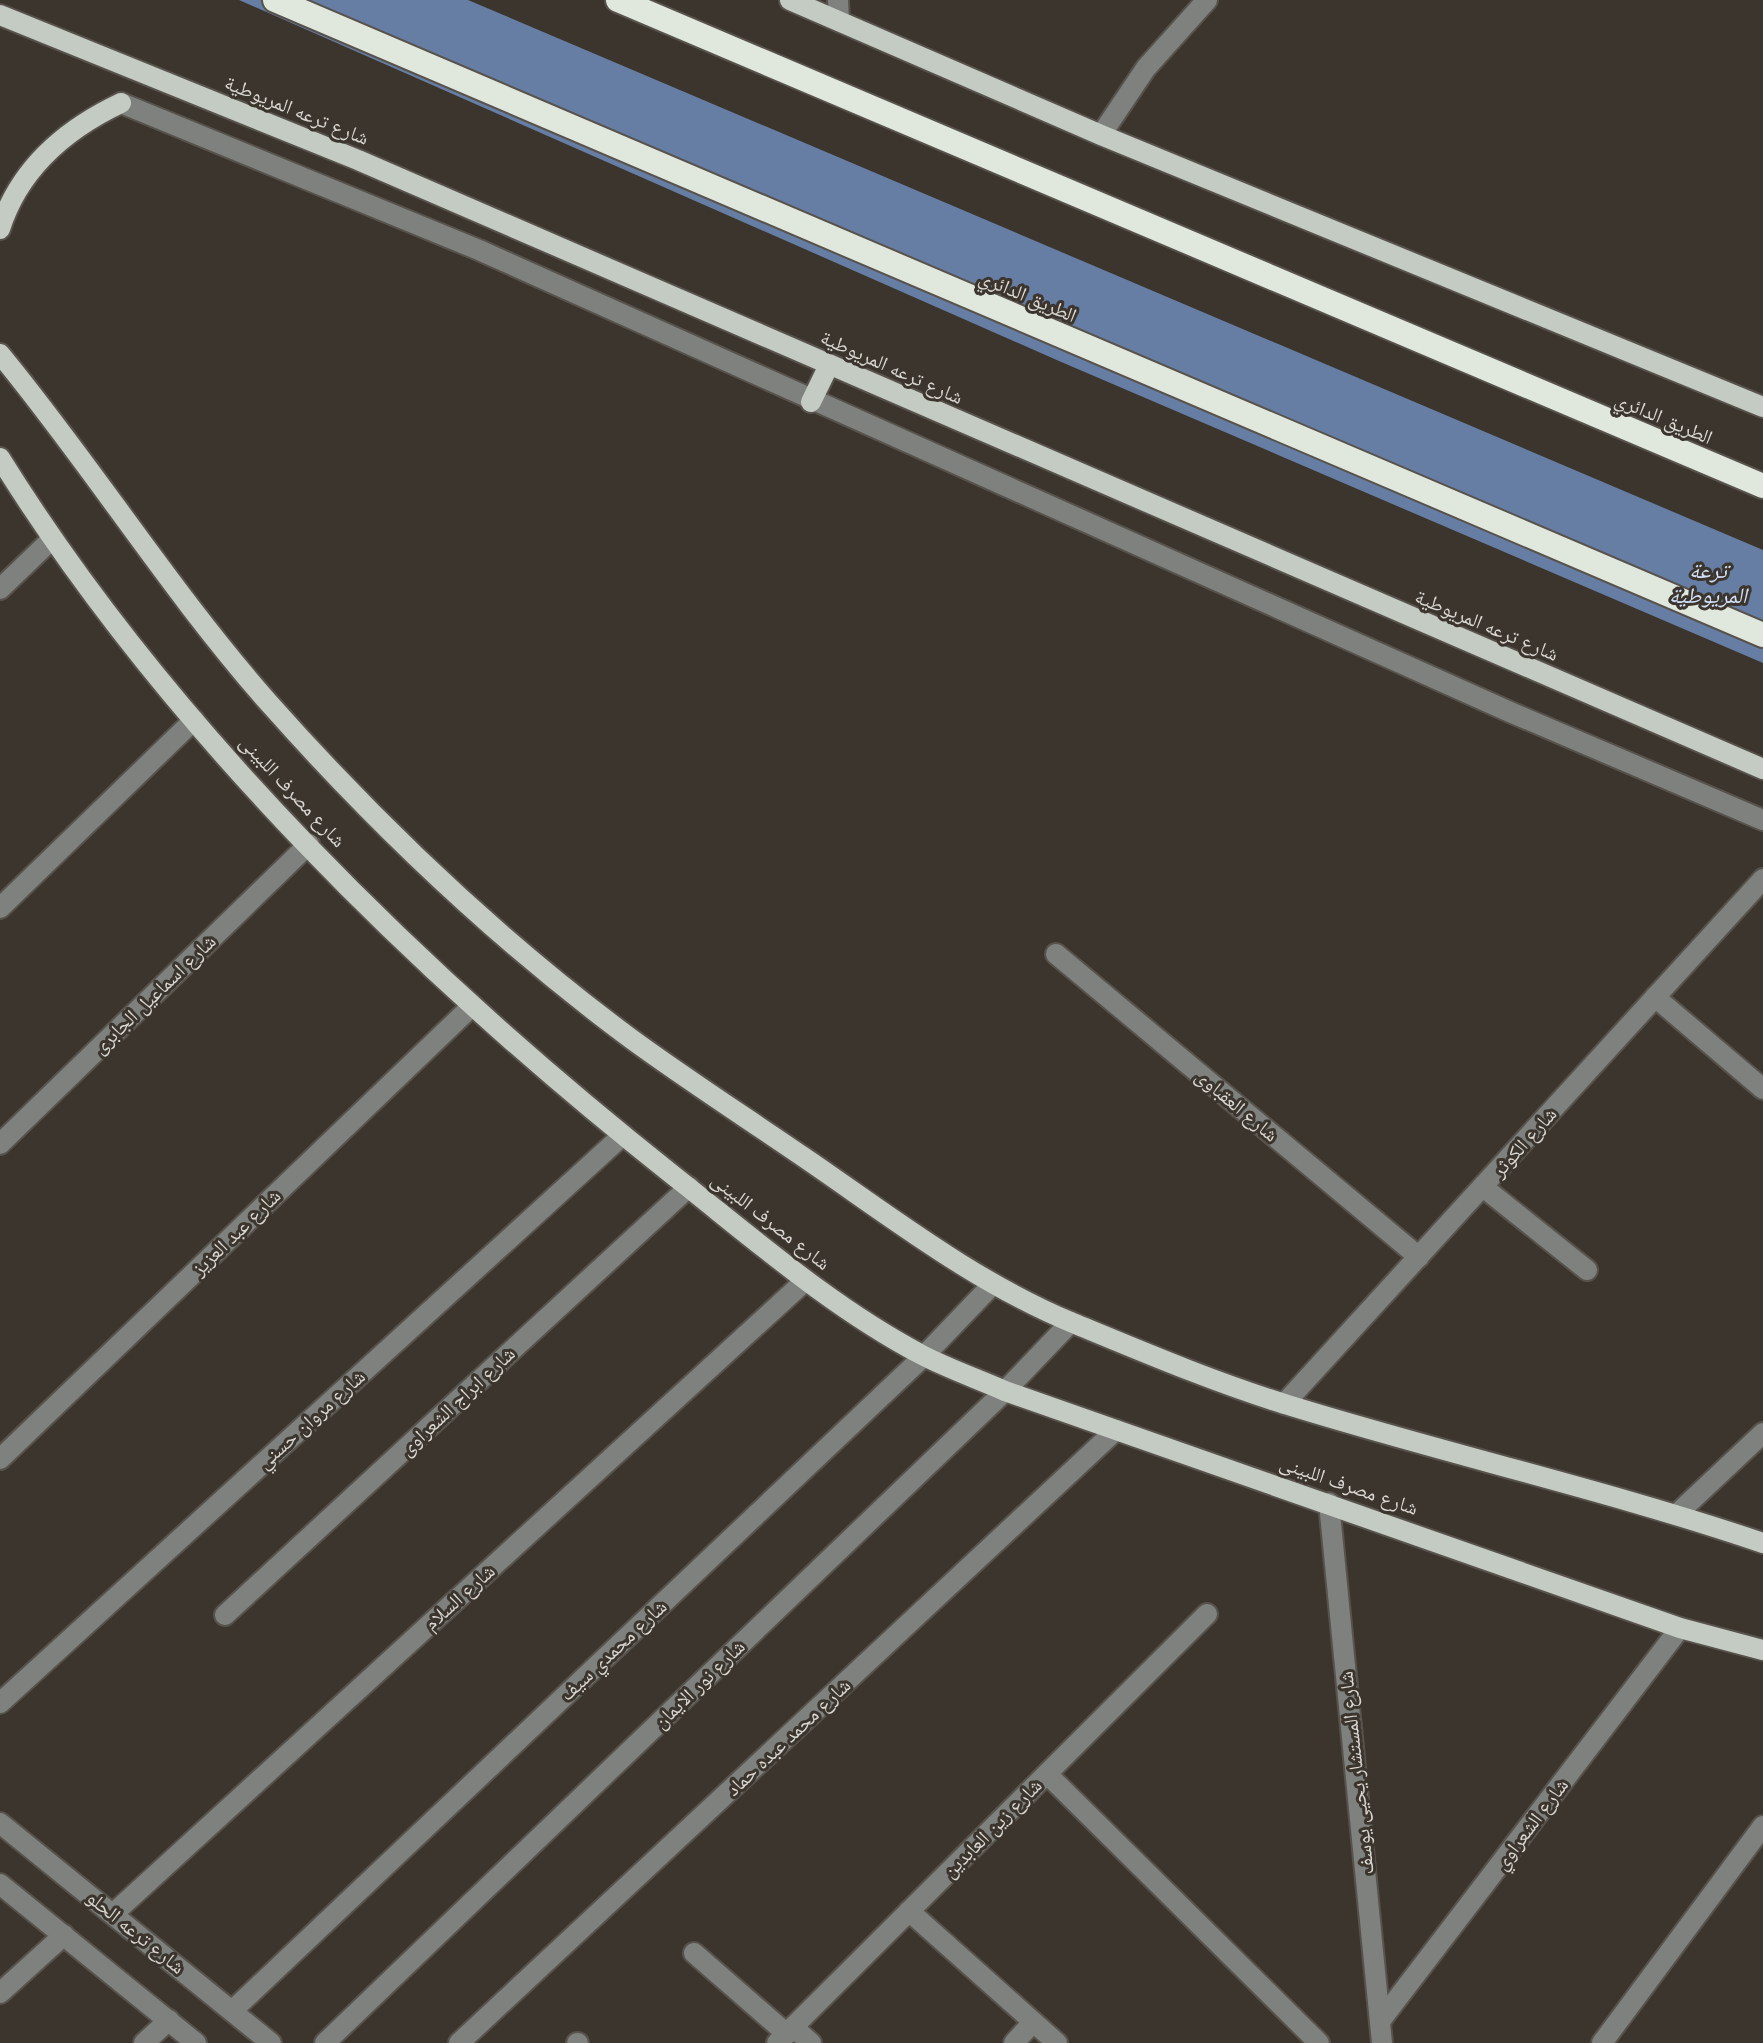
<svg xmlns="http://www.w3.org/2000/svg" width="1763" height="2043" viewBox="0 0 1763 2043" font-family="'Open Sans','Noto Naskh Arabic',sans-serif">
<rect width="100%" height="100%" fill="#3b352e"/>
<polygon fill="#677ea4" points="239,0 468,0 1763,550 1763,663 1059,361"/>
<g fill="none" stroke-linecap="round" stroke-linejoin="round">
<defs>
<g id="minor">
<polyline points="838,0 839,21"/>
<polyline points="121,103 479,250 1510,712 1763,820"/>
<polyline points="1101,135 1146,68 1207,0"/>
<polyline points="0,589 51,540"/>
<polyline points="0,908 194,720"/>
<polyline points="1056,954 1419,1257"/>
<polyline points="1655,997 1763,1089"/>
<polyline points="0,1144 309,844"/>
<polyline points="1483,1187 1587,1270"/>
<polyline points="1284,1404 1763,879"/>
<polyline points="0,1459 472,1006"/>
<polyline points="1329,1503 1382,2043"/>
<polyline points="1677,1514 1763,1433"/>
<polyline points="225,1615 689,1187"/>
<polyline points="0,1703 623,1135"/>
<polyline points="1047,1774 1319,2043"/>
<polyline points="0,1823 271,2043"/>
<polyline points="0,1884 196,2043"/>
<polyline points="909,1911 1057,2043"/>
<polyline points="114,1913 805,1281"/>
<polyline points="694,1953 787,2034"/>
<polyline points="0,1993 64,1935"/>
<polyline points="232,2011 924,1356 992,1285"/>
<polyline points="1381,2020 1680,1628"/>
<polyline points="793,2027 811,2043"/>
<polyline points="144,2043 169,2020"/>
<polyline points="325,2043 1005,1391 1071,1322"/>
<polyline points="459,2043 1116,1430"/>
<polyline points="577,2043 578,2043"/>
<polyline points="777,2043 1207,1614"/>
<polyline points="1014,2043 1033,2022"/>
<polyline points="1602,2043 1763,1826"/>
</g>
<g id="major">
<polyline points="790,0 1101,135 1763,407"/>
<polyline points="0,15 358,160 1763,769"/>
<path d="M0,229C19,169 66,129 121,103"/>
<path d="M0,354C93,467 171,592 268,702C377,825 498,940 630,1038C686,1079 745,1117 802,1156C890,1216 974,1282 1073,1323C1143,1352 1216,1383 1288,1405C1446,1454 1607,1490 1763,1543"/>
<polyline points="811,402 829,365"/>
<path d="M0,458C169,730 424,978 674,1176C754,1239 831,1307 922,1355C949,1369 978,1379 1005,1391L1680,1628L1763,1650"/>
</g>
<g id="highway">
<polyline points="275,0 1763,635"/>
<polyline points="618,0 1763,486"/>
</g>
</defs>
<use href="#minor" stroke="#58524c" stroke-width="24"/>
<use href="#major" stroke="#58524c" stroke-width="24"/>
<use href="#highway" stroke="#58524c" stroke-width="28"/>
<use href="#minor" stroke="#7e817d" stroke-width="20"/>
<use href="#major" stroke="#c4cbc3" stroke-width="20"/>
<use href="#highway" stroke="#e0e8de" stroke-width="24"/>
</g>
<g text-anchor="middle" stroke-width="6" stroke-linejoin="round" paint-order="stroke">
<g font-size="20" fill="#dad7d2" stroke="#3b352e">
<text transform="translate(297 110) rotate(22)" y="7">شارع ترعه المريوطية</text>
<text transform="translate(1028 296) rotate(23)" y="7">الطريق الدائري</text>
<text transform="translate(892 367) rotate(24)" y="7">شارع ترعه المريوطية</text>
<text transform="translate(1664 418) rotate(23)" y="7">الطريق الدائري</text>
<text transform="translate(1487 625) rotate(23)" y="7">شارع ترعه المريوطية</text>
<text transform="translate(293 791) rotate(47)" y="7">شارع مصرف اللبينى</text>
<text transform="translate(154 994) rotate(-44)" y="7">شارع اسماعيل الجابرى</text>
<text transform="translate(1237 1105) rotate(40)" y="7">شارع العقباوى</text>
<text transform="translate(1524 1142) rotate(-48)" y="7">شارع الكوثر</text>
<text transform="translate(771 1221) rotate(38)" y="7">شارع مصرف اللبينى</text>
<text transform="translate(236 1232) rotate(-44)" y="7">شارع عبد العزيز</text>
<text transform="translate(457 1401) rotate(-43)" y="7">شارع ابراج الشعراوى</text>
<text transform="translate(311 1419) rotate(-42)" y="7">شارع مروان حسني</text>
<text transform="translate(1349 1485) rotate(19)" y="7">شارع مصرف اللبينى</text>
<text transform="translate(459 1597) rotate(-42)" y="7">شارع السلام</text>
<text transform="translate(613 1650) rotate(-43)" y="7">شارع محمدي سيف</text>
<text transform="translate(699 1684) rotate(-44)" y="7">شارع نور الايمان</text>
<text transform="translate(788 1737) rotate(-43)" y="7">شارع محمد عبده حماد</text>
<text transform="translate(1356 1773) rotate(-96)" y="7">شارع المستشار يحيى يوسف</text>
<text transform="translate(1531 1824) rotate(-53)" y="7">شارع الشعراوي</text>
<text transform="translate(992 1828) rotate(-45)" y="7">شارع زين العابدين</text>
<text transform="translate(136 1932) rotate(39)" y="7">شارع ترعه الحلو</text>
</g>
<g font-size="22" font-style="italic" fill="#d3e2fb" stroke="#3b352e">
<text x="1708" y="578">ترعة<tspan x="1708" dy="25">المريوطية</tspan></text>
</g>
</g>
</svg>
